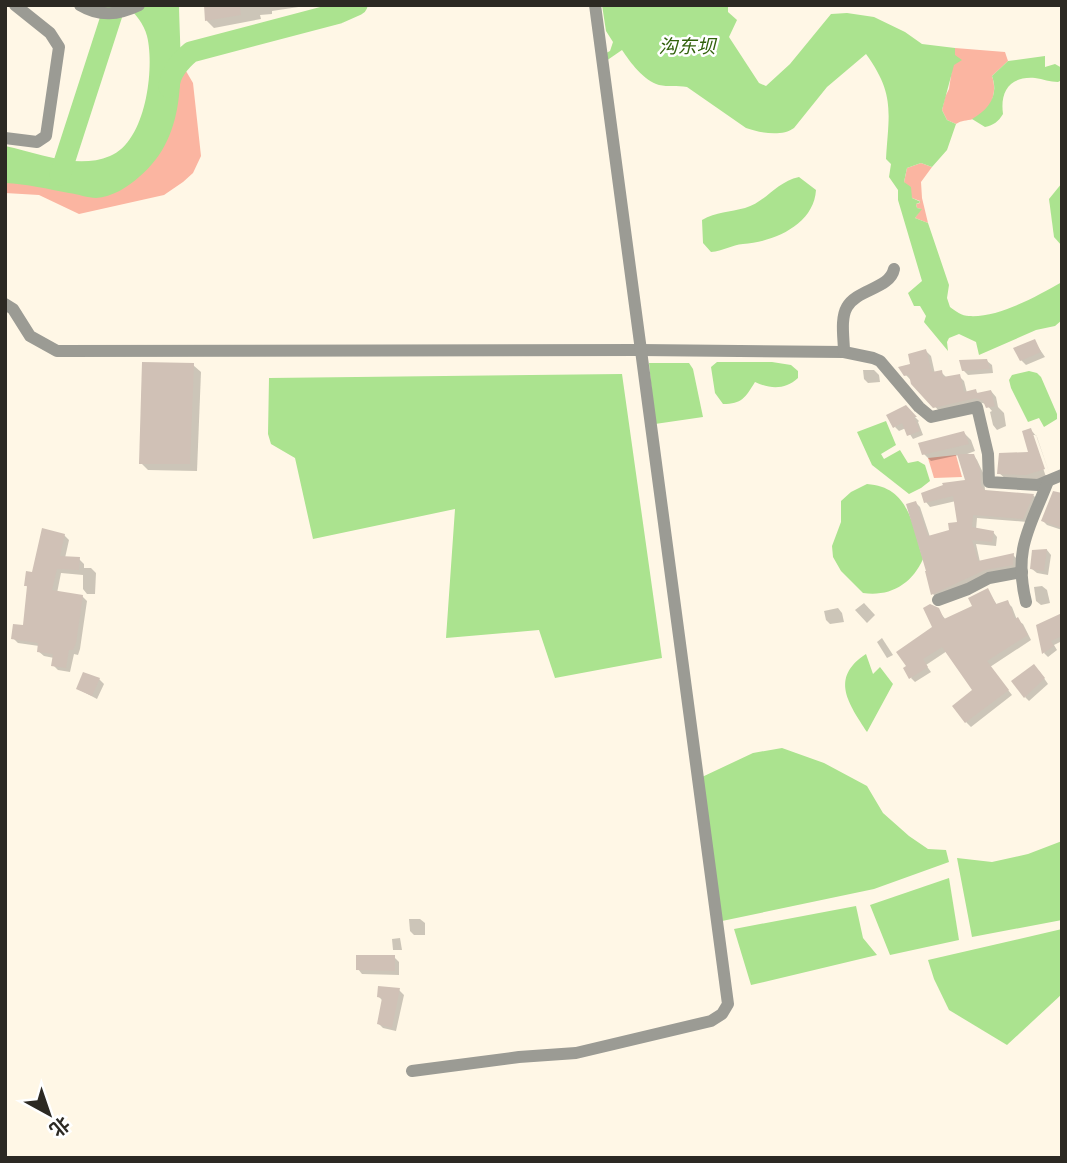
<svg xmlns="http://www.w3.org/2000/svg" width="1067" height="1163" viewBox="0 0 1067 1163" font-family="Quicksand,'Noto Sans SC',sans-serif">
<rect width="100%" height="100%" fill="#fff7e6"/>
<g fill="#fbb5a1">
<path d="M955,48L1005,52L1008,61L992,76C998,93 991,113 973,119C966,121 962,120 956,124L947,120L942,110L945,97L949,89Z"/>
<polygon points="186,71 193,83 201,156 193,173 183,182 164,195 79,214 39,195 5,193 5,175 95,189 178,78"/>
<polygon points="921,163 932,167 921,182 922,198 928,223 915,218 921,209 917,208 916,204 920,203 920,201 912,198 904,182 907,168"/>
<polygon points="956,455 962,477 934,478 928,458"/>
</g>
<g fill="#abe38f">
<path d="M126,5H179C180,66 191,134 139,177C128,187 112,197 96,198C88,198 78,194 69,193C48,189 27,184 5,183V146C38,153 77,170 110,156C146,142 155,68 147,36C144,24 135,13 126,5Z"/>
<path d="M602,5H731L728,7V12L737,20L729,37L759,83L766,86L790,64L831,14L847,13L874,17L905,32L922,44L955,48V55L962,60L954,65L942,110L947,120L956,124L947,150L932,167L921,163L907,168L904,182L911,187L912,198L921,202L916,204L917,208L922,209L915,218L928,223L949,285L947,298L950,307C955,311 962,316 969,316C999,318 1037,296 1062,282V320L1055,326L1036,330L979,355L976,342L959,334L949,338L947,342L948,351L924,322L926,316L920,306H914L908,293L922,281L898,200V190L889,177L891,164L886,159C889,112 895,94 866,54L827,87L794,128C782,137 760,133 746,128L687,87C677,85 668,87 659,85C644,81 630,62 622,50L606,61L604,54L610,51L613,42L606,31Z"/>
<path d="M1045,56V67L1055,64L1062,68V80L1058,82C1050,82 1043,79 1035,78C1009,76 1000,92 1003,114C998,122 994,125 985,127L972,119C989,109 999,96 992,76L1008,61Z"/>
<path d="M799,177L816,190C814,225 773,242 743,244C732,245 723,251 711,252L703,243L702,220C716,212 730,212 745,208C766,202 776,182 799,177Z"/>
<polygon points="1062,183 1062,246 1054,237 1049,199"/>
<path d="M717,362H772L791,365L798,371V378C785,390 770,389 755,382C745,398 742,404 723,404L715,393L711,367Z"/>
<polygon points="649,363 689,363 693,369 703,417 655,424"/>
<polygon points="1029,371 1037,373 1041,377 1057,414 1057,419 1044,427 1039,418 1028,422 1011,388 1009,380 1012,375"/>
<polygon points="622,374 662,658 555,678 539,630 446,638 455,509 313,539 295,458 271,444 268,434 269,378"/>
<polygon points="886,421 896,445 881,454 884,459 900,450 908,463 918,461 925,465 930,481 921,488 909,494 872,465 857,432"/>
<path d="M867,484C910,487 912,525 923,559C912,584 890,597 863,593L841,571L833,557L832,546L841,522V501L851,492Z"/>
<path d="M866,654L873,674L880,667L893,684L867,732C849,704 829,678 866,654Z"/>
<polygon points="782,748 824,763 867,786 883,813 909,836 928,849 946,850 949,862 874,889 722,921 702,777 753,753"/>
<polygon points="1062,841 1062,920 972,937 957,858 992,862 1028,854"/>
<polygon points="949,878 959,940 890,955 870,905"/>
<polygon points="856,906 863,938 877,955 751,985 734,929"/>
<polygon points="1062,929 1062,994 1007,1045 949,1010 934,979 928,960"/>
</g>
<g fill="#0003">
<polygon points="205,5 312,5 272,11 272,14 260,15 261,19 214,28 207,21"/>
<polygon points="1034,341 1045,357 1026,365 1021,360"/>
<polygon points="926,351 931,356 935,374 941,372 947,378 959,376 964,381 967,393 975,391 979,394 991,391 996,397 998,407 1004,413 1006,426 997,430 993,425 990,412 992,411 986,404 982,403 940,412 906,375"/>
<polygon points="987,361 992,365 993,373 968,375 963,370"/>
<polygon points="193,365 201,372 197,471 148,470 141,463"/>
<polygon points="863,370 874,370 879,375 880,382 868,383 864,379"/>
<polygon points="905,407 919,421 918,422 923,435 913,439 906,428 899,431 895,427"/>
<polygon points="1031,430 1037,437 1050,475 1036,435 1032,435 1046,477 1033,481 1006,479 999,473 1031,454"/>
<polygon points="964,433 971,440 975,451 962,456 973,455 977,460 984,475 985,491 1033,495 1037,499 1027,522 977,518 976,530 993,532 997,537 996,546 976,544 980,562 1013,555 1017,559 1017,569 937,598 933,594 916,503 920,507 930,537 951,532 959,523 956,501 930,507 926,502 967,481 959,455 931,461 924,454"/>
<polygon points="1062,495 1062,530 1047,525 1043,521"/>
<polygon points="64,535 69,540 65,558 79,559 84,564 84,568 91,568 96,573 95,594 87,594 83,589 83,575 61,573 57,593 82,596 87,601 80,649 78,655 74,654 70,672 58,670 53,665 54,658 44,656 38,651 39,646 18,643 13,638 24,627 29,588 25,585"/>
<polygon points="1047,550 1051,555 1048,575 1037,573 1032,569 1034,551"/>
<polygon points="1042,586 1047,590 1050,603 1041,605 1036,601 1034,587"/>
<polygon points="988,591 997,605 1007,602 1012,607 1017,620 1023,624 1031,640 990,667 1012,695 971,727 966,722 975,690 947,651 926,665 931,672 915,682 911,678 935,628 938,610 946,620 974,607"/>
<polygon points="864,603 875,615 867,623 855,610"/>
<polygon points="838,608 842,613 844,622 830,624 826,620 824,611"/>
<polygon points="1062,614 1062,641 1054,645 1057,650 1048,657 1044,653"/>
<polygon points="882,638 893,655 887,658 877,642"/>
<polygon points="1039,671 1048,684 1029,701 1025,697"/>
<polygon points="99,679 104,684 97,699 78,689"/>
<polygon points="409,919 420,919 425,923 425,935 414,935 410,931"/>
<polygon points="400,938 402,950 393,950 392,939"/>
<polygon points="394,957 399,962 399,975 362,974 358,969"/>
<polygon points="399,990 404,995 396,1031 383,1028 379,1024 383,1001 379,997"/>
</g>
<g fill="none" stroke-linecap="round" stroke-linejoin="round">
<g stroke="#abe38f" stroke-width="21">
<path d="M169,87C170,72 180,61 191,52L339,13L357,5"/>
<polyline points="60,175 115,5"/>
</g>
</g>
<g fill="#d0c1b6">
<polygon points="204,5 240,5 241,15 205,21"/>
<polygon points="1035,339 1041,352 1020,361 1013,348"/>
<polygon points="926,349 932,372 942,370 943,377 960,374 964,392 976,389 977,393 991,390 995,406 986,408 983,401 976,398 933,408 911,384 909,375 904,376 898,367 910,364 908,354"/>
<polygon points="987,359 990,369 962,371 959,360"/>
<polygon points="142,362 194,363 190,464 139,464"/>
<polygon points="906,405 917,417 914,417 920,431 907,436 902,423 893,428 886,415"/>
<polygon points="1031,428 1045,469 1026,475 997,474 999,453 1028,452 1022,431"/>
<polygon points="964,431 969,444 922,455 918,443"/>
<polygon points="957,454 974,454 980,469 981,486 985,490 1034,494 1023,519 973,515 972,527 994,531 992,542 972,540 978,561 1014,553 1013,565 985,570 931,595 925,571 926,571 906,504 916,501 928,536 949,530 948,523 957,522 953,496 924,503 921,493 943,485 942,483 965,480"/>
<polygon points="1053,491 1062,493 1062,528 1041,521"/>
<polygon points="42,528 65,534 60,556 80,557 79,570 57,569 52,590 83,595 76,643 73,650 69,650 66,668 51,666 53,654 37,652 38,643 11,639 13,624 23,625 27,586 24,586 26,571 32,572"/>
<polygon points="1047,549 1044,571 1030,569 1032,550"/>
<polygon points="988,588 996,604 1008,600 1015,619 1018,617 1028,635 987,661 1009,690 965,723 952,706 972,690 942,647 923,659 928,667 909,679 903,668 906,666 896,652 932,627 923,608 930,604 939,608 944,619 972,606 968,598"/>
<polygon points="1062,613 1062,636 1051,641 1054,646 1042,654 1036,625"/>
<polygon points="1034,664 1045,678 1024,698 1011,681"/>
<polygon points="83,672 100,678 92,696 76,689"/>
<polygon points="356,955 395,955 395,971 356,970"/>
<polygon points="378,986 400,988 392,1028 377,1024 382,998 377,997"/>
</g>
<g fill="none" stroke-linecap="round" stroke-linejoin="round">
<g stroke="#9b9b94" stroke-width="12">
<path d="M80,5C100,17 118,15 139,5"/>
<polyline points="5,138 37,142 46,136 59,47 50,33 15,5"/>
<polyline points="5,304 13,309 30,336 57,351 640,350 844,352 873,358 880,361 919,407 931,417 977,407 988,454 989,482 1038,485 1062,475"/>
<path d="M844,352C844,339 840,319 847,307C857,289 890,289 894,269"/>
<polyline points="938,600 968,589 989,578 1022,572"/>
<path d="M1026,602C1013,548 1030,528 1048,481"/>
<polyline points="412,1071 519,1057 576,1053 711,1021 722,1014 728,1004 595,5"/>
</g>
</g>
<g text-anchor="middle" stroke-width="5" stroke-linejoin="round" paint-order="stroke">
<g font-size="19" font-style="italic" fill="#32620c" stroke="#fff">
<text x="687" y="53">沟东坝</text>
</g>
</g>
<rect width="1067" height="1163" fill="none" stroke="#2c2923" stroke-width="14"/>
<g transform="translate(49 1114) rotate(140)" stroke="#ffffff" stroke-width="5" paint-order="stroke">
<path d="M0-5L12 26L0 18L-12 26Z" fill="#2c2923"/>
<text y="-10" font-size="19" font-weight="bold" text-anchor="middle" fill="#2c2923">北</text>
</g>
</svg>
